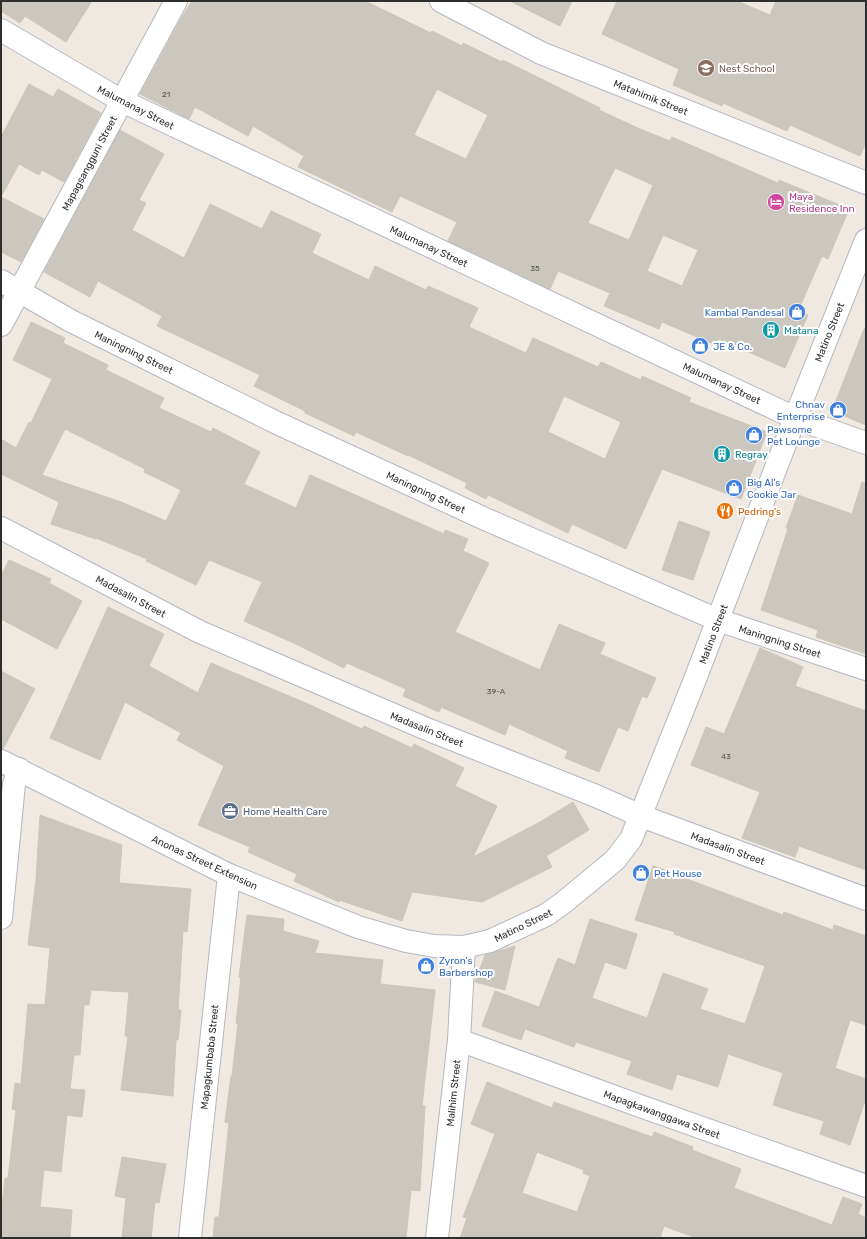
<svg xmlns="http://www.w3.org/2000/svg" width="867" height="1239" viewBox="0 0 867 1239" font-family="Rubik,sans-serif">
<rect width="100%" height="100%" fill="#efe9e1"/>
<g fill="#cbc7bf" stroke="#cbc5ba" fill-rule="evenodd">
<polygon points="1,1 92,1 66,42 25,16 20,23 1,11"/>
<path d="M192,1H365L431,33L432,31L462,46L463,43L502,62L503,60L600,108L599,110L640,129L670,141L672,137L778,183L779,180L849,209L828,259L822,256L798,311L808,315L785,368L719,339L716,345L662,322L659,329L604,306L610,293L558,271L550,289L448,241L457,222L400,196L392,212L298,167L304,156L253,126L248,136L195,107L189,119L140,94L182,17ZM437,89L488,115L466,159L414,135ZM615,168L653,185L629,240L588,223ZM663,235L698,250L682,286L647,271Z"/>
<polygon points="510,1 572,1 560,26"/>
<polygon points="617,1 737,1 770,15 776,1 866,1 866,143 860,156 790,125 787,131 723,103 722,106 673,85 679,69 602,34"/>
<polygon points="29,84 53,97 58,89 101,113 64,182 42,170 39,175 19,164 1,197 44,219 21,262 1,252 1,137"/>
<path d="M120,130L164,154L139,200L146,203L132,230L184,258L210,204L262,229L271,211L321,234L312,253L369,280L375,266L426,290L428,286L478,308L469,327L526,353L533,338L598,367L601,362L641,380L642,376L691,398L689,402L767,432L741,499L662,469L626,549L572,524L568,533L488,495L486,499L465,488L467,483L408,455V456L356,432L354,436L305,413V411L254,386L260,375L157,326L162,316L98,281L90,297L44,272ZM564,396L621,422L605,459L548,432Z"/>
<path d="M31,322L65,338L63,343L108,365L106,370L164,398L159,408L211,432L213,428L260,452L244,484L296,508L310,475L444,534L445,530L468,539L463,551L489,563L455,632L540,670L559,624L605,643L600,654L656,678L647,698L642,696L628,731L618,727L599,772L565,758L568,751L509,724L505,735L441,707L439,712L403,696L406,689L347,663L344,668L296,644L244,621L262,582L209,560L196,585L146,561L147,559L96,538V539L51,524L59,502L1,474V439L16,448L29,422L31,423L52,379L13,360ZM65,429L145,469L144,472L181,490L166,521L121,502L42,475Z"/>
<polygon points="864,329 866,329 866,425 832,411"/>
<polygon points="862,482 866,483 866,654 816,637 818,630 761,610 788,529 786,528 798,495 852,514"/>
<polygon points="679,521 710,532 693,580 662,570"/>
<polygon points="9,560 51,579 49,583 82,601 57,649 1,619 1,576"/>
<polygon points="108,607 164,634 149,666 198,693 211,663 308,704 362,729 364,726 412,748 414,744 464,768 455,786 497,806 473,857 540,822 573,802 589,830 546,856 552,867 482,902 412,892 402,921 339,900 339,902 294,881 297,874 248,852 250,847 198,825 224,766 177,740 181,733 125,702 100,760 50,738"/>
<polygon points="760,648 803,667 795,686 866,711 866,870 799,846 795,857 742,838 760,792 691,765 706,727 724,734"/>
<polygon points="1,671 35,689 3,749 1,749"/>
<polygon points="40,815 122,845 119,883 191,889 187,932 183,931 178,1010 181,1010 178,1040 176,1040 173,1096 121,1090 128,1036 125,1036 129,992 91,990 89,1005 84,1005 80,1055 74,1055 70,1089 85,1090 82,1117 67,1115 61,1172 44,1170 40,1207 72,1210 70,1238 1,1238 1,1216 5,1178 8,1178 16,1110 12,1109 15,1083 21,1084 28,1004 45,1005 50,948 28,945 36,880"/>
<polygon points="653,866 687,877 687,879 783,915 784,912 833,930 834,925 866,936 866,1025 850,1020 835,1068 866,1079 866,1098 850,1145 820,1134 824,1121 773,1105 783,1073 728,1054 718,1087 677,1074 672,1090 627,1074 632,1061 576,1042 574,1047 525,1029 521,1040 482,1026 495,991 539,1007 558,958 575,965 590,919 637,934 626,969 605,962 592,998 647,1018 663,973 708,989 700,1009 745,1024 765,966 674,934 675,932 635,920"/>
<polygon points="247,915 284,919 283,931 319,941 315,953 383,960 380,984 435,990 422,1106 425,1106 420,1191 411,1190 406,1238 213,1238 215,1217 219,1217 226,1152 229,1123 225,1122 231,1076 232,1076 238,1024 236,1023 241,978 239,977"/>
<polygon points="515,946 505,990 475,982 485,955"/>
<path d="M487,1082L552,1108L554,1102L652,1137L654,1132L693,1147L692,1150L741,1169L734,1188L832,1225L843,1197L862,1204L858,1214L866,1218V1238H696L664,1226L660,1238H460L467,1218L463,1217L495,1134L471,1124ZM537,1152L584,1170L583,1173L590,1176L577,1212L522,1193Z"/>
<polygon points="122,1157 166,1164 159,1203 155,1202 151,1238 122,1238 126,1198 115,1196"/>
</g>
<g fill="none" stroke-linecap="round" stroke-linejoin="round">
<defs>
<g id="minor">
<polyline points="441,1 541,53 866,183"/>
<polyline points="1,30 122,101 795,418 866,443"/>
<polyline points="1,281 71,321 275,422 485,519 718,620 866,669"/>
<polyline points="1,325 176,1"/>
<polyline points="1,528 200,632 429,730 596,796 641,816 866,899"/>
<polyline points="1,761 229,875 358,927 406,941 434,946 464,947 490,941 546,915 563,903 615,860 631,839 694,682 795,418 866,240"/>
<polyline points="1,918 14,784 19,769"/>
<polyline points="459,1040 640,1106 866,1186"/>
<polyline points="190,1238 229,875"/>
<polyline points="437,1238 459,1040 464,947"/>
</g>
</defs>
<use href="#minor" stroke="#b4b7c1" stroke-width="24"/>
<use href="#minor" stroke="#fff" stroke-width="22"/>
</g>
<defs>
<symbol id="school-disc" viewBox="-11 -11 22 22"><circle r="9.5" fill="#8d6e63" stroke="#fff"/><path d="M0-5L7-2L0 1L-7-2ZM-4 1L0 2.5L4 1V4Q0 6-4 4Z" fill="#fff"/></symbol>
<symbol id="hotel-disc" viewBox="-11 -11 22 22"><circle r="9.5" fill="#d1479c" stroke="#fff"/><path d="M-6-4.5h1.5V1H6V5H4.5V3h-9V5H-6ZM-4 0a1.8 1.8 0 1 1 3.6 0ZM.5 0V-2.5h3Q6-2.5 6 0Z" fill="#fff"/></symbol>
<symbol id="shop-disc" viewBox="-11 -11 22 22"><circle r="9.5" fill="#3f7fe0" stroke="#fff"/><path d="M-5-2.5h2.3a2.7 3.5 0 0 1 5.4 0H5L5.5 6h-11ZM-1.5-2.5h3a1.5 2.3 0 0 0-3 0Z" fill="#fff"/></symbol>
<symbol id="building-disc" viewBox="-11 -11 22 22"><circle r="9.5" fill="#0f9aa8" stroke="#fff"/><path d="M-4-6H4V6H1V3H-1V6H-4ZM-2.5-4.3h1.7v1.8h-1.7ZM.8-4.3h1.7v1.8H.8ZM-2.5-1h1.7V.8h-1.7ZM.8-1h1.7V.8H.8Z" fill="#fff"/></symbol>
<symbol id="restaurant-disc" viewBox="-11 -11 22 22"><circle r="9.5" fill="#e8710a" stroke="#fff"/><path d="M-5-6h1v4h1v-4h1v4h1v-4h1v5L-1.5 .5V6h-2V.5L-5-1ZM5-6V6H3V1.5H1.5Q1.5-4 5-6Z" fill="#fff"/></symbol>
<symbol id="office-disc" viewBox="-11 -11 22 22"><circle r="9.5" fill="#5c6f8a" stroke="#fff"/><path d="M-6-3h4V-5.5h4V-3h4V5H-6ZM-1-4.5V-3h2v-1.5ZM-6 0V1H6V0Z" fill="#fff"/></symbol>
</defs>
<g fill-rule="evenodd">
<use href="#school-disc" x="696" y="58" width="20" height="20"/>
<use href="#hotel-disc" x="766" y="192" width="20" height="20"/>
<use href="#shop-disc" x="787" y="302" width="20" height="20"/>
<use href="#building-disc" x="761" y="320" width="20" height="20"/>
<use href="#shop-disc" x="690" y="336" width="20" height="20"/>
<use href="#shop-disc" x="828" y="400" width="20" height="20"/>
<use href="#shop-disc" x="744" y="425" width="20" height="20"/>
<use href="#building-disc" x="712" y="444" width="20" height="20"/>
<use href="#shop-disc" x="724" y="478" width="20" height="20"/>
<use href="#restaurant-disc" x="715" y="501" width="20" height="20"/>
<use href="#office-disc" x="220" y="801" width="20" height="20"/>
<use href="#shop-disc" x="631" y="863" width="20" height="20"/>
<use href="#shop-disc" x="416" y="956" width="20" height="20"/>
</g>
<g text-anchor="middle" stroke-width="4" stroke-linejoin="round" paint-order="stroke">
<g font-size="8" fill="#555452">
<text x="166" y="97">21</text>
<text x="535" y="271">35</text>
<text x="496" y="694">39-A</text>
<text x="726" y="759">43</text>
</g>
<g font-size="10" fill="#785e54" stroke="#fff" text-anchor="start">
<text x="719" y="72">Nest School</text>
</g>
<g font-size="10" fill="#2e2e2e" stroke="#fff">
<text transform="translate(651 97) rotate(22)" y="4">Matahimik Street</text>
<text transform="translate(136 107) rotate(27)" y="4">Malumanay Street</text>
<text transform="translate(89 163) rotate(-62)" y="4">Mapagsangguni Street</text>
<text transform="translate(429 246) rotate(25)" y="4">Malumanay Street</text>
<text transform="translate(829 332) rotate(-68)" y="4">Matino Street</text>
<text transform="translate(134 352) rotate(26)" y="4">Maningning Street</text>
<text transform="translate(722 383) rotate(25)" y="4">Malumanay Street</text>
<text transform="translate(426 492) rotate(25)" y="4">Maningning Street</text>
<text transform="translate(131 596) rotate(28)" y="4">Madasalin Street</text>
<text transform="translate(713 634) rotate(-69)" y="4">Matino Street</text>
<text transform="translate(780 641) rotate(18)" y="4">Maningning Street</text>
<text transform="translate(427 729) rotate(22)" y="4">Madasalin Street</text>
<text transform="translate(728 848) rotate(20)" y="4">Madasalin Street</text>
<text transform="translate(205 862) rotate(25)" y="4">Anonas Street Extension</text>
<text transform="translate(523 925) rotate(-26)" y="4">Matino Street</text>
<text transform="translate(209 1057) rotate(-84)" y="4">Mapagkumbaba Street</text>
<text transform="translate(453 1093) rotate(-84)" y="4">Malihim Street</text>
<text transform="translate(662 1114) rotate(20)" y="4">Mapagkawanggawa Street</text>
</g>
<g font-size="10" fill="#b23c85" stroke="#fff" text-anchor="start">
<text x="789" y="200">Maya<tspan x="789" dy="12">Residence Inn</tspan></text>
</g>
<g font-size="10" fill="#366cbe" stroke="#fff" text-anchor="start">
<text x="784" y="316" text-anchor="end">Kambal Pandesal</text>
<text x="713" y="350">JE &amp; Co.</text>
<text x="825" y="408" text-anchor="end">Chnav<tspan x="825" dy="12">Enterprise</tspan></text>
<text x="767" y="433">Pawsome<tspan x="767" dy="12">Pet Lounge</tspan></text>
<text x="747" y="486">Big Al's<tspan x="747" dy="12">Cookie Jar</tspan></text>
<text x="654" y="877">Pet House</text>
<text x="439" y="964">Zyron's<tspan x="439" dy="12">Barbershop</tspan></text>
</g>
<g font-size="10" fill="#0d838f" stroke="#fff" text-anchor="start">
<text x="784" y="334">Matana</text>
<text x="735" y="458">Regray</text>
</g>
<g font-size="10" fill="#c56008" stroke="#fff" text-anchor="start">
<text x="738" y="515">Pedring's</text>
</g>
<g font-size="10" fill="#4e5e75" stroke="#fff" text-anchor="start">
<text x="243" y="815">Home Health Care</text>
</g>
</g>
<rect width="867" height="1239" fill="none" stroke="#2e2e2e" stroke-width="4"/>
</svg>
